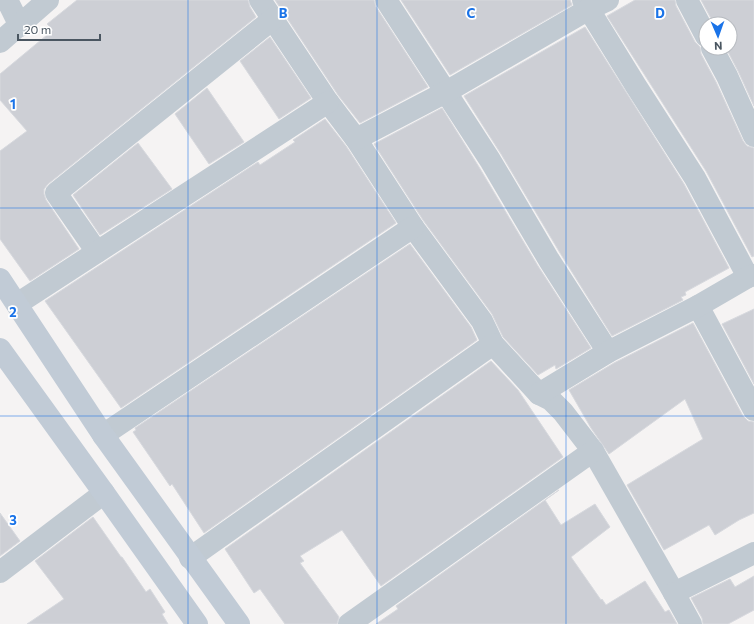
<svg xmlns="http://www.w3.org/2000/svg" width="754" height="624" viewBox="0 0 754 624" font-family="Commissioner,sans-serif">
<rect width="100%" height="100%" fill="#f5f3f3"/>
<g fill="#cdcfd5" stroke="#d7d9de">
<polygon points="77,0 248,0 250,7 256,17 48,184 44,189 44,194 46,200 79,249 30,281 0,239 0,151 27,131 0,100 0,74 53,30 47,24"/>
<polygon points="275,0 374,0 376,7 428,87 360,123 338,95"/>
<polygon points="401,0 570,0 572,5 450,75"/>
<polygon points="635,0 675,0 676,6 695,42 700,47 701,54 716,82 743,141 747,146 754,148 754,256 752,257 706,171 607,16"/>
<polygon points="701,0 754,0 754,106 738,71 726,48 730,48 730,24 714,24"/>
<polygon points="585,27 684,184 729,268 685,292 686,295 681,297 683,300 612,336 560,253 501,154 464,96"/>
<polygon points="270,37 311,98 279,119 240,61"/>
<polygon points="207,88 244,142 209,164 175,114"/>
<polygon points="442,108 479,167 538,266 591,348 556,369 555,365 538,375 503,337 492,314 423,220 374,144"/>
<polygon points="325,119 346,146 396,223 121,408 45,301 258,162 260,165 295,142 293,140"/>
<polygon points="138,143 172,189 100,235 73,195"/>
<polygon points="410,244 471,327 477,340 204,533 172,484 170,486 133,432 136,430 135,428"/>
<polygon points="754,309 754,384 722,324"/>
<polygon points="693,323 743,416 748,421 754,422 754,513 739,520 715,535 709,525 664,550 627,485 703,439 685,399 609,454 591,428 569,390 614,363"/>
<polygon points="491,361 518,390 563,457 381,586 342,530 300,556 304,561 300,563 339,617 337,624 285,624 260,589 254,593 225,549"/>
<polygon points="559,490 545,500 561,525 595,504 610,527 571,557 601,600 602,599 606,605 645,581 665,612 669,610 677,624 376,624 398,609 396,606"/>
<polygon points="0,513 20,541 0,556"/>
<polygon points="93,517 121,557 122,557 146,592 150,589 165,612 162,614 168,624 27,624 64,599 35,561"/>
<polygon points="754,576 754,610 728,624 703,624 702,618 691,598 730,579 735,587"/>
</g>
<g fill="none" stroke-linecap="round" stroke-linejoin="round">
<g stroke="#c1cad2" stroke-width="22">
<polyline points="7,0 20,26"/>
<polyline points="260,0 328,102 356,139 413,227 482,321 493,344 539,394 551,400 563,412 593,451 674,593 754,553"/>
<polyline points="386,0 490,160 549,260 608,352"/>
<polyline points="583,0 636,86 695,178 748,277"/>
<polyline points="687,0 706,36"/>
<polyline points="0,42 48,0"/>
<polyline points="712,48 727,76 754,136"/>
<polyline points="356,139 446,92 589,9 608,0"/>
<polyline points="97,252 56,193 273,19"/>
<polyline points="17,304 328,102"/>
<polyline points="698,306 754,410"/>
<polyline points="539,394 608,352 698,306 748,277 754,275"/>
<polyline points="103,435 413,227"/>
<polyline points="190,558 493,344"/>
<polyline points="0,572 104,493"/>
<polyline points="674,593 691,624"/>
<polyline points="349,624 593,451"/>
</g>
<g stroke="#c1cbd6" stroke-width="22">
<polyline points="0,279 103,435 239,624"/>
<polyline points="0,349 104,493 197,624"/>
</g>
</g>
<path fill="none" stroke="#1a73e8" stroke-width="1" stroke-opacity="0.55" d="M188,0V624M377,0V624M566,0V624M0,208H754M0,416H754"/>
<g font-size="13" text-anchor="middle" font-weight="bold" fill="#1a73e8" stroke="#fff" stroke-width="3.5" stroke-linejoin="round" paint-order="stroke">
<text x="283" y="18">B</text>
<text x="471" y="18">C</text>
<text x="660" y="18">D</text>
<text x="13" y="109">1</text>
<text x="13" y="317">2</text>
<text x="13" y="525">3</text>
</g>
<g transform="translate(718 36) rotate(178)"><circle r="19" fill="#ffffff" stroke="#b7bbc0"/>
<path d="M0-3L7 15L0 10L-7 15Z" fill="#1a73e8"/>
<text y="-6" font-size="11" font-weight="bold" text-anchor="middle" fill="#4a5661">N</text>
</g>
<path d="M18 34v6h82v-6" fill="none" stroke="#4a5661" stroke-width="2"/>
<text x="24" y="34" font-size="12" fill="#4a5661" stroke="#ffffff" stroke-width="3" paint-order="stroke">20 m</text>
</svg>
